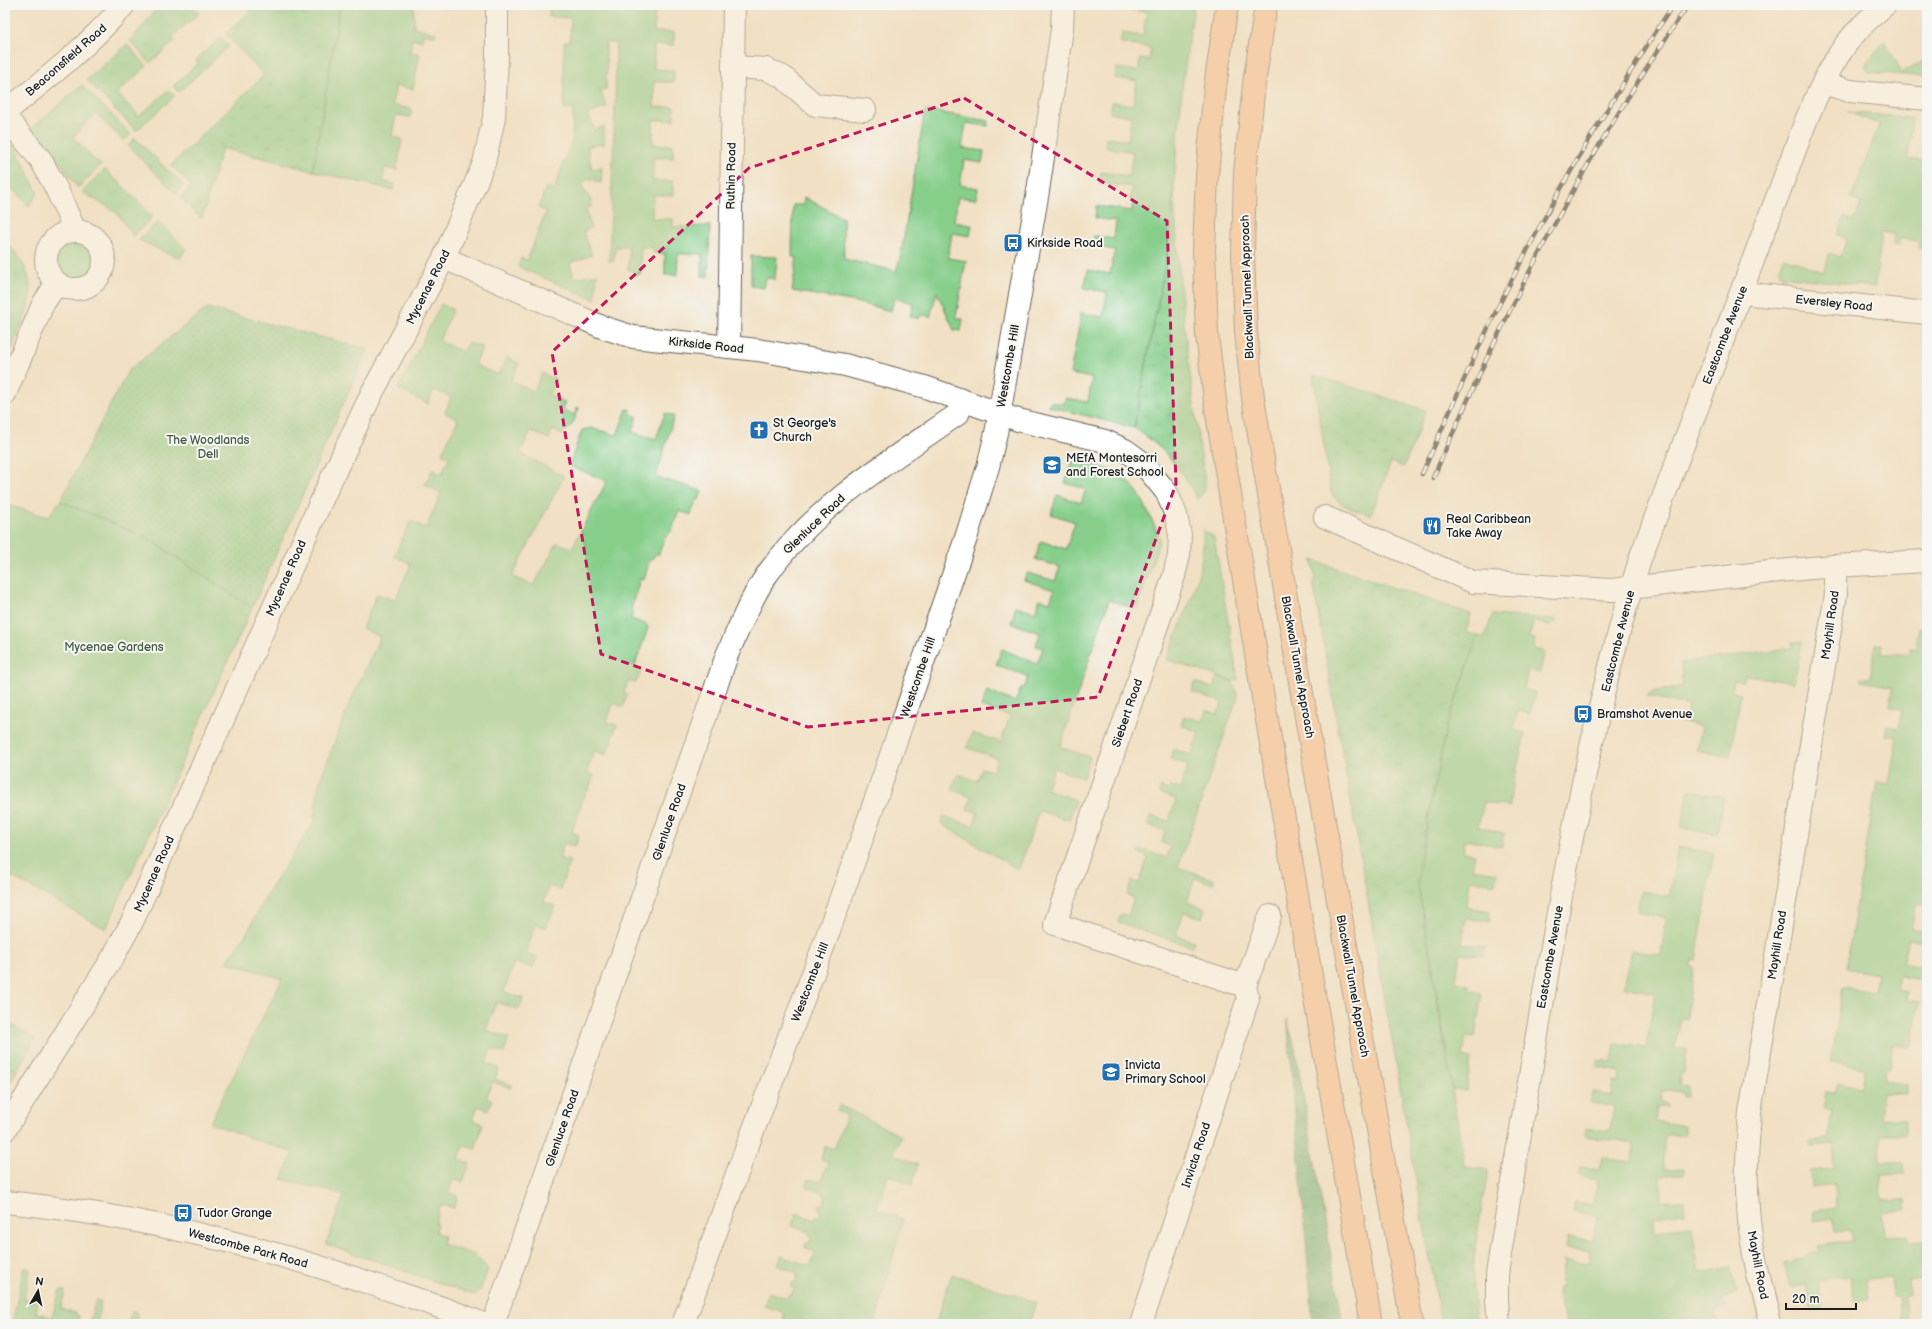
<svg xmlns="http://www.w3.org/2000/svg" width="1932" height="1329" viewBox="0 0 1932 1329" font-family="'Balsamiq Sans',sans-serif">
<defs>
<pattern id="grass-tufts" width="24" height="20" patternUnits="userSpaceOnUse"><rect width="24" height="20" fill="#86ce8a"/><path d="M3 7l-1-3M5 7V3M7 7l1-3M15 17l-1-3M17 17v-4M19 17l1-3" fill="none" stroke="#73b076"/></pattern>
<pattern id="forest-crowns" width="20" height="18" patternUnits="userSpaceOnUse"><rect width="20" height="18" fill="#6cb176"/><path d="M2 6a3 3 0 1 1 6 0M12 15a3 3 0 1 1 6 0" fill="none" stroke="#588f60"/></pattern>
<pattern id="park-dots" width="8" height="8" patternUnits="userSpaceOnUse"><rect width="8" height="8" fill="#86ce8a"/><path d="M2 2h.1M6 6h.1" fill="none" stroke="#73b076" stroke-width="1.8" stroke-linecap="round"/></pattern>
</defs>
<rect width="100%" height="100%" fill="#f6f6f2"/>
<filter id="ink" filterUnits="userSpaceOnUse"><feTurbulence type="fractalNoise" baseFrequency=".025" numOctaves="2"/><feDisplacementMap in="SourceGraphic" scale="8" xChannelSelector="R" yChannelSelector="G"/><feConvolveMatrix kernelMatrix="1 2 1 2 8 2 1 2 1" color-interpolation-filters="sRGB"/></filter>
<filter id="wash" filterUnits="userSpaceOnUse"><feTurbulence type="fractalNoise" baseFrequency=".012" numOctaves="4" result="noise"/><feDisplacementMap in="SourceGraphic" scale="16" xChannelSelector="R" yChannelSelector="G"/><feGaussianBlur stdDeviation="0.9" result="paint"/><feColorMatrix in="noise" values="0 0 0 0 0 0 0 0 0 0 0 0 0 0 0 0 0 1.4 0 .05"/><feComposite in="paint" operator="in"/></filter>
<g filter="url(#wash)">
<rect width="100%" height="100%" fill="#f1e0c3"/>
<g fill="url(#grass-tufts)" stroke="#517553">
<polygon points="160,5 191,5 199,13 172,37 175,41 150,63 130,41"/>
<polygon points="251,5 340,5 313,171 222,148 202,219 180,198 191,186 171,165 264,75 225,34 254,8"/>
<polygon points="221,37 229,46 179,92 173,86 198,63 196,60"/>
<polygon points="127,44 147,66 117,93 139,116 169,90 175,96 136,131 87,80"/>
<polygon points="82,85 131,134 124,141 96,114 73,137 89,153 89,155 101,165 78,188 52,151 31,129"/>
<polygon points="135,138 184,186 176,194 128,146"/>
<polygon points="13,142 38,193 29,206 6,183 5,184 5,147"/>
<polygon points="105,169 116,181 117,180 153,217 133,236 118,214 111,209 82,192"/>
<path d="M1174,188C1178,289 1191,389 1206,489L1198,500C1179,467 1166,449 1134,428L1168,249Z"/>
<polygon points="158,221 186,249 180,259 139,240"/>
<circle cx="75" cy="260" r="22"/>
<path d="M5,241C45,282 30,304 12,349L5,347Z"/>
<path d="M1313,375L1426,410L1404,467L1391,462L1371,515C1356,510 1339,508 1331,492Z"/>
<path d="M1203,530L1214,537L1238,680L1232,681L1167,660C1182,616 1206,577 1203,530Z"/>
<path d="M1312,560L1471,614L1466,632L1478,636L1446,729L1419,865L1418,884L1465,1167L1488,1170C1480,1221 1466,1273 1477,1324H1441L1313,583L1315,577Z"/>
<polygon points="5,1021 35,1038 17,1071 5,1064"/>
</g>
<polygon fill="url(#forest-crowns)" stroke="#446649" points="1287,1018 1295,1048 1343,1324 1313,1324"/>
<polygon fill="url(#park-dots)" stroke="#517553" points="207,308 368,349 252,608 149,539 60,501 128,371"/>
<g fill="#86ce8a" stroke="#517553">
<polygon points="340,5 414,5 414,27 436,33 435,36 423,34 422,41 412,39 410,52 420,54 413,89 396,86 392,105 412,109 410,117 396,115 392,136 402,139 397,170 385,168 383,181 394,184 393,190 313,171"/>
<polygon points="564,5 675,5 675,7 655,8 654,32 674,32 674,45 654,45 654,69 674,70 674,82 654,82 654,107 674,107 674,120 653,120 653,144 673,145 673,158 653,158 653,181 673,181 673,195 653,195 652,219 673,219 673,227 710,226 708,276 702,276 702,254 678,254 677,275 665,275 665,254 653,253 653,248 641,247 640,274 633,274 633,270 628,270 629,247 615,247 614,261 609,261 615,111 616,43 606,42 606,60 607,61 606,89 600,90 607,107 588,114 595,130 604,126 604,145 597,144 587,147 592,169 602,167 601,183 589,178 581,184 592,202 590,203 592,206 586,208 591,228 583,232 592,255 570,263 574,278 597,274 595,300 518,267 521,258 527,260 546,211 538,208 546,187 554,189 572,140 573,110 564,110 564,42 570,41 571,18 549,17 549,8 564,9"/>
<polygon points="1126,5 1194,5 1183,81 1168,249 1134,428 1048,406 1051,402 1064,404 1065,398 1088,402 1092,378 1070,374 1079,326 1080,313 1103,317 1107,292 1084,288 1088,270 1110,274 1115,250 1092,246 1094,236 1114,239 1116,221 1095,218 1096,206 1132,211 1133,201 1130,200 1132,187 1100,183 1101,172 1129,176 1133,152 1105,147 1106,137 1128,140 1132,116 1110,113 1112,102 1133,105 1137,81 1115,78 1117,68 1138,71 1140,59 1149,60 1151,48 1120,43 1122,33 1143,36 1147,12 1125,9"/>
<polygon points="1885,41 1902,73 1927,59 1927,77 1870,72 1866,69 1866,63"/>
<polygon points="925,110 989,121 988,126 966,123 962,148 984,151 982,163 964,160 960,185 978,188 976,199 958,197 954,222 972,225 970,236 952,233 948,258 966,261 956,317 963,319 961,331 954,330 937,292 930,317 921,314 919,319 910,316 913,303 894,298 891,311 851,301 792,291 797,257 792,257 793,205 804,205 804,197 843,218 844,259 896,271 901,255"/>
<polygon points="1848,112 1912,118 1908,159 1927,161 1927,249 1918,248 1919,241 1900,239 1899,246 1893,245 1894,234 1882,232 1875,287 1781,276 1779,271 1784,257 1823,272 1830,253 1840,257 1847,239 1837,235 1844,217 1854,221 1861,203 1851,199 1879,124"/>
<polygon points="751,256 777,257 775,279 766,278 764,288 751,286"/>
<polygon points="441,304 453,310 439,341 463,352 468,343 483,347 475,365 498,375 506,357 519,363 511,381 534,391 542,373 555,379 549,395 565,402 562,409 574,415 578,407 579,408 572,425 562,435 553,430 549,439 531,431 520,453 564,476 512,577 534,585 557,543 572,548 607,481 569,466 582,430 591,428 617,435 627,409 631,410 630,414 637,416 632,432 656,439 665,413 674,416 656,477 702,491 699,500 696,500 691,515 679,511 672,530 664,539 659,554 656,554 649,562 644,580 640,579 631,609 633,610 631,619 646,624 648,628 634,668 641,671 636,683 628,681 624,693 627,694 623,707 615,703 613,704 607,722 617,725 606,755 595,751 586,773 594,776 588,791 586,791 572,832 579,835 575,847 564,843 559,858 570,861 560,890 549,886 544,902 555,906 546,928 536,924 526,953 537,957 533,968 514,962 504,992 523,998 519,1010 496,1002 486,1030 509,1038 504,1053 491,1049 486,1063 499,1068 495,1079 512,1085 510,1088 492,1082 486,1098 492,1100 488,1110 478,1106 473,1120 483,1124 475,1149 464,1146 459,1159 470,1163 463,1182 453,1179 449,1193 458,1196 454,1208 444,1205 440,1207 435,1222 437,1225 435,1232 444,1236 442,1244 475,1255 488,1269 481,1289 474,1295 326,1244 344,1195 282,1179 293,1153 210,1123 282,979 227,962 248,931 268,892 313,824 319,783 349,705 380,637 362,628 377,594 395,600 411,564 394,556 411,521 426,528 441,493 425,485 432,470 442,474 449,457 442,453 458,419 445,413 451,397 434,390 428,404 398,389"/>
<path d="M1074,458C1134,475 1136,483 1160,539L1137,609L1109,600L1060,747L1090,757L1083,778L1054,768L1046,789L1076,800L1069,820L1039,811L1019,870L941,824L943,816L973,826L978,813L967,809L972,797L952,790L958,774L977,781L982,768L993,771L997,758L967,748L972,733L1001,742L1010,716L981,707L987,691L1015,702L1021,688L1025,687L1028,676L996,665L1002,649L1037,664L1043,648L1036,646L1040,633L1011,623L1014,615L1015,606L1035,612L1040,599L1050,602L1054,590L1024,580L1026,574L1028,573L1055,581L1060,567L1035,559L1041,541L1066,549L1075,522L1051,514L1057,495L1081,503L1086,489L1065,483Z"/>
<polygon points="60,501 149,539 252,608 106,929 5,873 5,504 48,517"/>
<polygon points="1492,615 1556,619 1556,621 1550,625 1533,622 1529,638 1535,639 1533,649 1545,651 1540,673 1528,670 1524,689 1535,692 1530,714 1518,711 1513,730 1525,733 1510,799 1510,807 1484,802 1478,827 1504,833 1502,847 1465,840 1463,852 1475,854 1472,869 1497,873 1495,884 1470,880 1466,907 1490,911 1489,922 1466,918 1462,943 1485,947 1483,956 1460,953 1456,982 1469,985 1469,990 1482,993 1475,1037 1466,1036 1463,1057 1471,1059 1466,1091 1453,1089 1418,884 1419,865 1446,729 1478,636 1484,638"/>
<polygon points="1919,627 1927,627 1927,870 1923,887 1927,888 1927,905 1918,903 1911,928 1927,932 1927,943 1908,939 1902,963 1925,968 1922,980 1899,976 1896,989 1908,991 1907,1000 1919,1002 1911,1047 1892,1045 1890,1069 1885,1069 1884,1081 1907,1084 1907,1094 1883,1093 1880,1118 1905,1120 1905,1136 1881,1136 1880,1162 1904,1162 1905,1174 1881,1175 1881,1200 1905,1199 1906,1210 1882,1212 1884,1237 1907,1236 1908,1242 1927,1241 1927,1278 1909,1280 1910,1296 1905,1297 1907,1321 1901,1321 1898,1297 1893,1297 1891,1277 1866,1279 1868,1299 1854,1301 1850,1276 1819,1281 1823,1308 1812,1311 1806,1285 1790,1288 1784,1263 1809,1257 1809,1254 1820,1252 1819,1246 1852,1241 1849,1229 1835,1231 1833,1218 1814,1221 1813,1211 1836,1208 1835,1184 1811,1187 1810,1171 1834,1169 1834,1145 1811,1147 1810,1141 1828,1139 1832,1111 1823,1109 1826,1092 1835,1093 1837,1083 1861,1087 1864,1068 1831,1062 1843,987 1874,992 1877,974 1846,968 1877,782 1889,784 1897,737 1885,735 1887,726 1899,728 1902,709 1890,707 1893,687 1861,681 1861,678 1870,678 1876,644 1882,645 1881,654 1909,654 1910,648 1916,649"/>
<polygon points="1802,641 1794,683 1745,675 1744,681 1734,680 1732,692 1741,694 1730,757 1697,750 1702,726 1676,721 1678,714 1686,716 1688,705 1647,696 1648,693 1683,686 1681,663 1792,648 1792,642"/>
<polygon points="1217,677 1232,681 1238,696 1178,867 1215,880 1213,884 1195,878 1187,902 1205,908 1202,918 1184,912 1176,935 1194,941 1192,947 1118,922 1121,914 1128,916 1134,898 1127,895 1132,881 1139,883 1148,857 1138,853 1140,849 1167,858 1170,846 1162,843 1165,831 1147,825 1151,816 1169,821 1176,799 1159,793 1160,787 1169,790 1171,786 1180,789 1188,765 1170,759 1173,749 1191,755 1199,732 1181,725 1184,716 1202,721 1206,710 1218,714 1222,702 1192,692 1195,682 1213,688"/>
<polygon points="1689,790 1724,797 1717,834 1681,828"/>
<polygon points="1678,847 1714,853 1696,960 1692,959 1691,967 1694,968 1688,1006 1687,1019 1681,1018 1674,1047 1687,1049 1684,1073 1681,1073 1679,1085 1688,1086 1687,1097 1683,1096 1683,1092 1666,1090 1661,1093 1660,1100 1667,1105 1667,1107 1657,1106 1655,1122 1684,1125 1684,1135 1664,1135 1664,1170 1683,1169 1683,1175 1660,1176 1661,1201 1684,1200 1685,1213 1654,1217 1655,1231 1692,1227 1699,1273 1731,1267 1736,1293 1722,1299 1726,1306 1713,1312 1718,1324 1697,1324 1695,1319 1684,1324 1567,1324 1557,1289 1560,1287 1564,1261 1589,1264 1591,1252 1566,1248 1568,1237 1593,1241 1597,1216 1572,1212 1574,1202 1594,1205 1598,1180 1578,1176 1580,1167 1599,1170 1602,1157 1632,1162 1634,1144 1585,1136 1586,1128 1610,1131 1614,1106 1590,1103 1592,1092 1612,1095 1614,1081 1619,1082 1620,1072 1596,1067 1597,1060 1612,1062 1615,1043 1646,1048 1655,993 1624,987 1631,950 1661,955 1666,918 1637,912 1641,891 1669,896"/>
<polygon points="5,1064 17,1071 5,1090"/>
<polygon points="839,1105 901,1136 893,1154 918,1165 912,1185 889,1175 877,1209 903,1219 875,1324 778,1324 782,1322 784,1318 782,1312 764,1306 769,1292 787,1298 788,1295 792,1294 794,1289 791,1286 792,1283 796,1282 797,1277 796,1272 778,1266 781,1256 811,1266 815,1252 804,1247 806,1244 809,1243 811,1238 809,1232 791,1226 797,1213 814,1220 816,1217 820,1216 821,1211 819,1208 820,1205 824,1204 825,1199 824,1194 806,1187 809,1179 820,1182 828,1162 821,1159 825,1146 834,1149 847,1115 837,1111"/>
<polygon points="24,1267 30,1269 24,1299 38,1302 36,1313 52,1317 60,1290 65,1291 61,1309 76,1313 76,1315 79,1316 78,1324 12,1324"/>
<polygon points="952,1274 1036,1302 1029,1324 935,1324"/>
<polygon points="96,1300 101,1301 97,1324 89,1324"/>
<polygon points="132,1311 137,1312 137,1322 144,1324 127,1324"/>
</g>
</g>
<g filter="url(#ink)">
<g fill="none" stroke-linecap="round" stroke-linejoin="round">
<defs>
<g id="minor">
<polyline points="733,67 766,69 783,77 815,105 865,110"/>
<polyline points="1823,83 1850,91 1927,99"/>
<path d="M5,112C47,79 89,45 124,5"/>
<polyline points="5,116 41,160 57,190 75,231"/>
<circle cx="75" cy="260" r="29"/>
<polyline points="444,258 602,327 633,337 758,350 845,365 925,387 1018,420 1105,441 1125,450 1143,463 1167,493 1176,515 1180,535 1179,555 1174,576 1055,924 1245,986"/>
<polyline points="1742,293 1927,313"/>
<polyline points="729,347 734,5"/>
<polyline points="5,394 43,304 57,283"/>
<polyline points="1325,517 1473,582 1612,590 1779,571 1834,566 1927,561"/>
<polyline points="5,1130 113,957 132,922 329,484 372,393 444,258 484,163 494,118 497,57 497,5"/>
<path d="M5,1202C132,1214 258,1245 378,1286C413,1298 449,1309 483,1324"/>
<path d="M493,1324L727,655C739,628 750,600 766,576C814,506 890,461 958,414L963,401"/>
<polyline points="683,1324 739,1168 822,950 858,850 966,538 988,467 996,433 1038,191 1062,29 1063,5"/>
<polyline points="1141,1324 1248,999 1245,986 1270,916"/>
<path d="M1499,1324L1497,1301V1274C1510,1190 1525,1107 1539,1023C1565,866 1594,708 1641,556L1807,118C1821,86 1836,51 1862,26C1869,18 1877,12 1885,5"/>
<path d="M1770,1324C1761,1286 1750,1246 1748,1207C1745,1175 1748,1143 1750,1112L1836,594L1834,566"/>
</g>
<g id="highway">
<polyline points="1227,5 1215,87 1207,175 1204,251 1207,335 1216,408 1263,697 1371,1324"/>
<polyline points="1266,5 1254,84 1245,173 1243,253 1246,332 1253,398 1301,688 1412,1324"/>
</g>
</defs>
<use href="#minor" stroke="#676156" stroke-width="24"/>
<use href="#highway" stroke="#676156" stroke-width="24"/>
<use href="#minor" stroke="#fff" stroke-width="22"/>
<use href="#highway" stroke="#fbbb8d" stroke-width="22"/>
<defs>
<g id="rail">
<path d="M1422,474C1454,402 1485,330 1522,260C1568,172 1619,88 1673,5"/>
<path d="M1433,478C1455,428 1477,378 1501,329C1555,217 1618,108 1688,5"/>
</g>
</defs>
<use href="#rail" stroke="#1c1c1c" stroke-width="4.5"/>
<use href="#rail" stroke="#f6f6f2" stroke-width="3" stroke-dasharray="9" stroke-linecap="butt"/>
</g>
</g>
<path d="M0 0H1932V1329H0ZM964,98L1167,221L1176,484L1098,697L808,727L601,654L552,352L749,168Z" fill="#f1e0c3" fill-opacity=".55" fill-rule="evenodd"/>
<path fill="none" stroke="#c2185b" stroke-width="3" stroke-dasharray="8 5" stroke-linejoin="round" d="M964,98L1167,221L1176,484L1098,697L808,727L601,654L552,352L749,168Z"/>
<defs>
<symbol id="bus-square" viewBox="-11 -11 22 22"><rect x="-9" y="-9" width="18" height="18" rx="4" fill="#1f6fb2" stroke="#f6f6f2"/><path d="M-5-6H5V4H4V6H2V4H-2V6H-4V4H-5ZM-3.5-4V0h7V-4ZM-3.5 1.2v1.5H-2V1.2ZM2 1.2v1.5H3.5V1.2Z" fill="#fff"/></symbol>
<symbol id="church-square" viewBox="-11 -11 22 22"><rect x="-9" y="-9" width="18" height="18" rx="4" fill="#1f6fb2" stroke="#f6f6f2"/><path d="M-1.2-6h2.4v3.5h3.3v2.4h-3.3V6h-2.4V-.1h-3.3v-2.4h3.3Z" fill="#fff"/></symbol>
<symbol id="school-square" viewBox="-11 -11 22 22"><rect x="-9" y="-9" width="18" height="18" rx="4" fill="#1f6fb2" stroke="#f6f6f2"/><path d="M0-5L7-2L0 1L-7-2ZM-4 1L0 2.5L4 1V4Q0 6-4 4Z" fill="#fff"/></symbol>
<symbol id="restaurant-square" viewBox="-11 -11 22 22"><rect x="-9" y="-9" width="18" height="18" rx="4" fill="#1f6fb2" stroke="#f6f6f2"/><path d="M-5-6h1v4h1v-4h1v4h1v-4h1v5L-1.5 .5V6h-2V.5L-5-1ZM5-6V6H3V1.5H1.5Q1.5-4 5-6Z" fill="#fff"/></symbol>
</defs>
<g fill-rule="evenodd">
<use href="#bus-square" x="1002" y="232" width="22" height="22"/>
<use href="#church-square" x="748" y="419" width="22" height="22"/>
<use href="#school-square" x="1041" y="454" width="22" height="22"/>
<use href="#restaurant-square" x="1421" y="515" width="22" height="22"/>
<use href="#bus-square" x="1572" y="703" width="22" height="22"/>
<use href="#school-square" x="1100" y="1061" width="22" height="22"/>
<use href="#bus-square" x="172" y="1202" width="22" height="22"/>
</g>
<g text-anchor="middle" stroke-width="4" stroke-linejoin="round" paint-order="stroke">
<g font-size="12" fill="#1c1c1c" stroke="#f6f6f2">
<text transform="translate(66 60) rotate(-41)" y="4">Beaconsfield Road</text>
<text transform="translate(731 176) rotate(-89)" y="4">Ruthin Road</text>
<text transform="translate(428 287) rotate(-63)" y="4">Mycenae Road</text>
<text transform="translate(1247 287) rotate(-92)" y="4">Blackwall Tunnel Approach</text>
<text transform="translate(1834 303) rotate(6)" y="4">Eversley Road</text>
<text transform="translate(1725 335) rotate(-69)" y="4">Eastcombe Avenue</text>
<text transform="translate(706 345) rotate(6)" y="4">Kirkside Road</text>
<text transform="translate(1008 366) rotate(-80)" y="4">Westcombe Hill</text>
<text transform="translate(814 524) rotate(-44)" y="4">Glenluce Road</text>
<text transform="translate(286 578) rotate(-66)" y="4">Mycenae Road</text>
<text transform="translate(1830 625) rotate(-82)" y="4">Mayhill Road</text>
<text transform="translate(1618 641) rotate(-76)" y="4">Eastcombe Avenue</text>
<text transform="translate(1298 667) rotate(80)" y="4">Blackwall Tunnel Approach</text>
<text transform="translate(918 677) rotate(-71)" y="4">Westcombe Hill</text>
<text transform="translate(1127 713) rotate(-71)" y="4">Siebert Road</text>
<text transform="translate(669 822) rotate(-71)" y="4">Glenluce Road</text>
<text transform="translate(154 874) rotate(-66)" y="4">Mycenae Road</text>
<text transform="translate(1777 945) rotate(-81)" y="4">Mayhill Road</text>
<text transform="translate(1550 957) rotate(-80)" y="4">Eastcombe Avenue</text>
<text transform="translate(810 982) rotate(-69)" y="4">Westcombe Hill</text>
<text transform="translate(1353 986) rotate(80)" y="4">Blackwall Tunnel Approach</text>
<text transform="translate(562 1128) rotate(-71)" y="4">Glenluce Road</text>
<text transform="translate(1196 1155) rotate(-72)" y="4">Invicta Road</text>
<text transform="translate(248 1248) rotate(15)" y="4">Westcombe Park Road</text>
<text transform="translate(1758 1265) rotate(79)" y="4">Mayhill Road</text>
</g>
<g font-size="12" fill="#1c1c1c" stroke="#f6f6f2" text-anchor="start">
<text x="1027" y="247">Kirkside Road</text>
<text x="773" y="427">St George's<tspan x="773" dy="14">Church</tspan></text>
<text x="1066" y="462">MEfA Montesorri<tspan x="1066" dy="14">and Forest School</tspan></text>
<text x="1446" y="523">Real Caribbean<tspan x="1446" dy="14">Take Away</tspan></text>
<text x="1597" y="718">Bramshot Avenue</text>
<text x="1125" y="1069">Invicta<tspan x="1125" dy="14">Primary School</tspan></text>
<text x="197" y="1217">Tudor Grange</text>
</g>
<g font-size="12" fill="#415a42" stroke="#f6f6f2">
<text x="208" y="444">The Woodlands<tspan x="208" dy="14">Dell</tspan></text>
<text x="114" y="651">Mycenae Gardens</text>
</g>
</g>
<rect width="1932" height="1329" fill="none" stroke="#f6f6f2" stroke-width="20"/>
<g transform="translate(38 1291) rotate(9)" stroke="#f6f6f2" stroke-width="3" paint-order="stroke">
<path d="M0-3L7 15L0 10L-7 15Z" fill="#1c1c1c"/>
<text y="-6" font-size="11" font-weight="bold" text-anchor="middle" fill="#1c1c1c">N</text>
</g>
<path d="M1786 1303v6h70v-6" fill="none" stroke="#1c1c1c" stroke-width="2"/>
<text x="1792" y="1303" font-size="12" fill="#1c1c1c" stroke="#f6f6f2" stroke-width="3" paint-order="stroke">20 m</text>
</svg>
